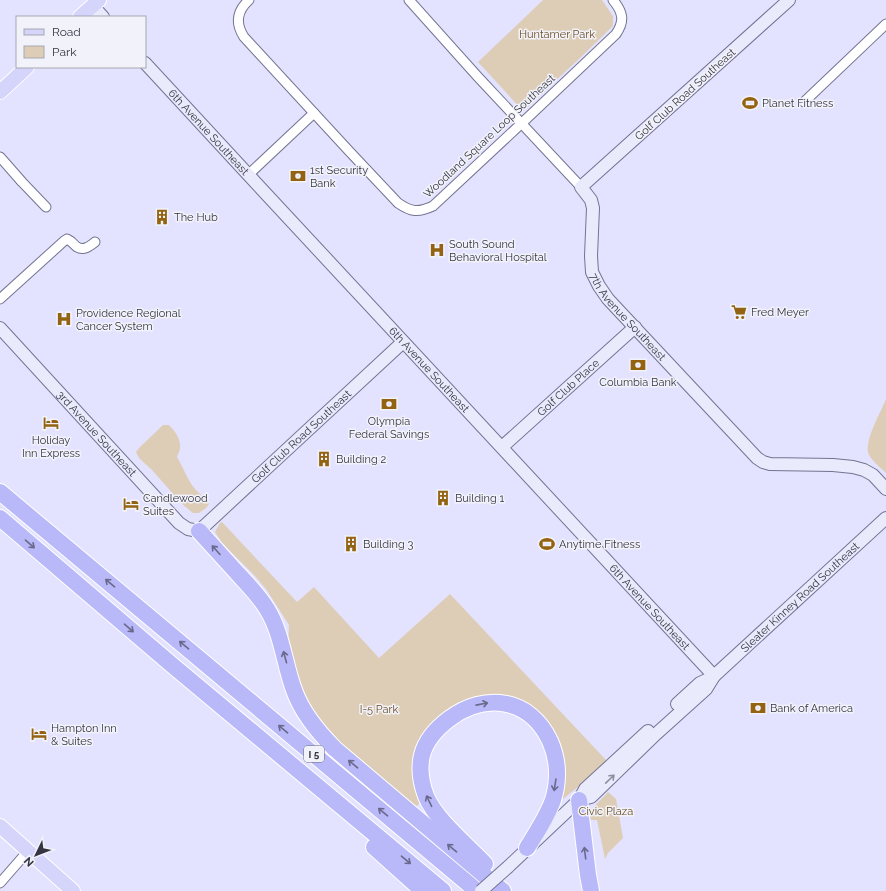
<svg xmlns="http://www.w3.org/2000/svg" width="886" height="891" viewBox="0 0 886 891" font-family="Raleway,sans-serif">
<rect width="100%" height="100%" fill="#e3e3ff"/>
<g fill="#decdb6">
<polygon points="543,0 602,0 613,16 613,26 579,59 523,111 478,62"/>
<path d="M886,399V473C881,468 873,462 869,455C863,442 881,412 886,399Z"/>
<path d="M163,425H169C175,431 181,439 180,448C180,451 178,454 177,457C184,468 187,480 196,490C201,496 205,496 209,504L206,508L199,513H193L182,504L152,470L139,458L136,452L139,448Z"/>
<path d="M222,522L297,602L314,587L379,658L450,594L607,761L583,783L563,799L562,796C571,765 559,750 545,723L468,700L457,703L436,720L426,729L420,742L419,804L417,806L413,805L336,740L316,718L308,702L298,678L288,643L289,625L266,589L255,576L222,543L215,532L220,523Z"/>
<polygon points="608,792 616,799 623,838 608,853 605,859 597,820 591,820 588,813"/>
</g>
<g fill="none" stroke-linecap="round" stroke-linejoin="round">
<defs>
<g id="street">
<path d="M249,0C237,11 235,23 244,37L349,151L398,203C411,212 418,213 433,206L522,123L616,34C625,21 623,12 613,0"/>
<polyline points="409,0 478,77 581,187"/>
<polyline points="804,102 886,24"/>
<polyline points="0,157 22,182 46,207"/>
<polyline points="248,175 314,113"/>
<path d="M0,299L64,241L67,239C73,242 73,244 77,247C84,251 90,246 95,242"/>
<polyline points="0,883 28,851"/>
</g>
<g id="secondary">
<path id="s1" d="M789,0L581,187L591,200L593,208L591,256L592,272L599,286L608,299L757,458L763,462L770,464L833,465L853,467L864,470L873,475L886,489"/>
<polyline points="93,6 103,17"/>
<path id="s2" d="M145,63L255,182L714,676"/>
<path id="s3" d="M0,328L179,523L188,529L199,531L403,342"/>
<path id="s4" d="M502,447L635,327"/>
<polyline points="677,704 700,683 713,677"/>
<path id="s5" d="M579,800L591,797L656,734L706,689L714,676L886,518"/>
<polyline points="508,867 579,800 585,789 648,731"/>
</g>
<g id="primary">
<polyline points="80,17 99,0"/>
<polyline points="0,92 27,67"/>
<polyline points="0,826 73,891"/>
</g>
<g id="highway">
<polyline points="0,492 477,891"/>
<polyline points="0,518 172,665 443,891"/>
<path d="M199,531C213,546 226,561 240,576C250,587 260,597 267,609C282,633 284,663 294,690C302,713 318,732 335,749L503,891"/>
<polyline points="579,800 588,875 591,891"/>
<polyline points="374,847 423,891"/>
<path d="M485,864C468,846 435,819 426,796C421,783 419,768 422,755C426,740 437,728 449,719C485,692 530,698 550,741C558,759 559,780 553,800C547,817 536,833 527,848"/>
</g>
</defs>
<use href="#street" stroke="#737492" stroke-width="11"/>
<use href="#secondary" stroke="#737492" stroke-width="14"/>
<use href="#primary" stroke="#fff" stroke-width="16"/>
<use href="#highway" stroke="#fff" stroke-width="18"/>
<use href="#street" stroke="#fff" stroke-width="9"/>
<use href="#secondary" stroke="#eaeafd" stroke-width="12"/>
<use href="#primary" stroke="#d5d4fb" stroke-width="14"/>
<use href="#highway" stroke="#b9b8f9" stroke-width="16"/>
<defs>
<polyline id="secondary-bridge" points="481,891 508,867"/>
</defs>
<use href="#secondary-bridge" stroke="#737492" stroke-width="14" stroke-linecap="butt"/>
<use href="#secondary-bridge" stroke="#eaeafd" stroke-width="12"/>
</g>
<defs><path id="oneway-shaft" d="M-6 0H5M1.5-3L5.5 0L1.5 3" fill="none" stroke-width="1.6" stroke-linecap="round" stroke-linejoin="round"/></defs>
<g stroke="#69698b">
<use href="#oneway-shaft" transform="translate(30 544) rotate(41)"/>
<use href="#oneway-shaft" transform="translate(216 550) rotate(-132)"/>
<use href="#oneway-shaft" transform="translate(110 583) rotate(-140)"/>
<use href="#oneway-shaft" transform="translate(129 628) rotate(41)"/>
<use href="#oneway-shaft" transform="translate(184 645) rotate(-140)"/>
<use href="#oneway-shaft" transform="translate(285 657) rotate(-105)"/>
<use href="#oneway-shaft" transform="translate(482 704) rotate(-11)"/>
<use href="#oneway-shaft" transform="translate(283 729) rotate(-140)"/>
<use href="#oneway-shaft" transform="translate(353 764) rotate(-140)"/>
<use href="#oneway-shaft" transform="translate(555 785) rotate(99)"/>
<use href="#oneway-shaft" transform="translate(429 801) rotate(-116)"/>
<use href="#oneway-shaft" transform="translate(383 812) rotate(-140)"/>
<use href="#oneway-shaft" transform="translate(452 848) rotate(-140)"/>
<use href="#oneway-shaft" transform="translate(585 853) rotate(-97)"/>
<use href="#oneway-shaft" transform="translate(406 860) rotate(40)"/>
</g>
<use stroke="#8f8fa0" href="#oneway-shaft" transform="translate(610 779) rotate(-44)"/>
<defs>
<symbol id="stadium-bare" viewBox="-9 -9 18 18"><path d="M0-5a6.5 5 0 1 0 0 10a6.5 5 0 1 0 0-10ZM-3.5-1.8h7v3.6h-7Z" fill="#936312" stroke="#f2f3fa" stroke-width="2.5" paint-order="stroke"/></symbol>
<symbol id="bank-bare" viewBox="-9 -9 18 18"><path d="M-6-4H6V4H-6ZM0-2.3a2.3 2.3 0 1 0 0 4.6a2.3 2.3 0 1 0 0-4.6Z" fill="#936312" stroke="#f2f3fa" stroke-width="2.5" paint-order="stroke"/></symbol>
<symbol id="building-bare" viewBox="-9 -9 18 18"><path d="M-4-6H4V6H1V3H-1V6H-4ZM-2.5-4.3h1.7v1.8h-1.7ZM.8-4.3h1.7v1.8H.8ZM-2.5-1h1.7V.8h-1.7ZM.8-1h1.7V.8H.8Z" fill="#936312" stroke="#f2f3fa" stroke-width="2.5" paint-order="stroke"/></symbol>
<symbol id="hospital-bare" viewBox="-9 -9 18 18"><path d="M-5-5h3v3.5h4V-5h3V5h-3V1.5h-4V5h-3Z" fill="#936312" stroke="#f2f3fa" stroke-width="2.5" paint-order="stroke"/></symbol>
<symbol id="supermarket-bare" viewBox="-9 -9 18 18"><path d="M-6-5.5h2.5l.6 2H6L4.5 2H-2.5L-4.4-4H-6ZM-1.5 3.2a1.3 1.3 0 1 0 .1 0ZM3 3.2a1.3 1.3 0 1 0 .1 0Z" fill="#936312" stroke="#f2f3fa" stroke-width="2.5" paint-order="stroke"/></symbol>
<symbol id="hotel-bare" viewBox="-9 -9 18 18"><path d="M-6-4.5h1.5V1H6V5H4.5V3h-9V5H-6ZM-4 0a1.8 1.8 0 1 1 3.6 0ZM.5 0V-2.5h3Q6-2.5 6 0Z" fill="#936312" stroke="#f2f3fa" stroke-width="2.5" paint-order="stroke"/></symbol>
</defs>
<g fill-rule="evenodd">
<use href="#stadium-bare" x="739" y="92" width="22" height="22"/>
<use href="#bank-bare" x="287" y="165" width="22" height="22"/>
<use href="#building-bare" x="151" y="206" width="22" height="22"/>
<use href="#hospital-bare" x="426" y="239" width="22" height="22"/>
<use href="#supermarket-bare" x="728" y="301" width="22" height="22"/>
<use href="#hospital-bare" x="53" y="308" width="22" height="22"/>
<use href="#bank-bare" x="627" y="354" width="22" height="22"/>
<use href="#bank-bare" x="378" y="393" width="22" height="22"/>
<use href="#hotel-bare" x="40" y="412" width="22" height="22"/>
<use href="#building-bare" x="313" y="448" width="22" height="22"/>
<use href="#building-bare" x="432" y="487" width="22" height="22"/>
<use href="#hotel-bare" x="120" y="493" width="22" height="22"/>
<use href="#building-bare" x="340" y="533" width="22" height="22"/>
<use href="#stadium-bare" x="536" y="533" width="22" height="22"/>
<use href="#bank-bare" x="747" y="697" width="22" height="22"/>
<use href="#hotel-bare" x="28" y="723" width="22" height="22"/>
</g>
<g text-anchor="middle" stroke-width="3" stroke-linejoin="round" paint-order="stroke">
<rect fill="#f2f3fa" stroke="#6d6d79" stroke-width="1" x="304" y="746" width="20" height="16" rx="3"/>
<g font-size="10" font-weight="bold" fill="#343442">
<text x="314" y="758">I 5</text>
</g>
<g font-size="11" fill="#6b4d23" stroke="#f2f3fa">
<text x="557" y="38">Huntamer Park</text>
<text x="379" y="713">I-5 Park</text>
<text x="606" y="815">Civic Plaza</text>
</g>
<g font-size="11" fill="#343442" stroke="#f2f3fa">
<text transform="translate(685 94) rotate(-42)" y="4">Golf Club Road Southeast</text>
<text dy="4" stroke="none"><textPath href="#s2" startOffset="94">6th Avenue Southeast</textPath></text>
<text transform="translate(489 136) rotate(-43)" y="4">Woodland Square Loop Southeast</text>
<text dy="4" stroke="none"><textPath href="#s1" startOffset="426">7th Avenue Southeast</textPath></text>
<text dy="4" stroke="none"><textPath href="#s2" startOffset="418">6th Avenue Southeast</textPath></text>
<text dy="4" stroke="none"><textPath href="#s4" startOffset="89">Golf Club Place</textPath></text>
<text dy="4" stroke="none"><textPath href="#s3" startOffset="143">3rd Avenue Southeast</textPath></text>
<text dy="4" stroke="none"><textPath href="#s3" startOffset="426">Golf Club Road Southeast</textPath></text>
<text dy="4" stroke="none"><textPath href="#s5" startOffset="302">Sleater Kinney Road Southeast</textPath></text>
<text dy="4" stroke="none"><textPath href="#s2" startOffset="742">6th Avenue Southeast</textPath></text>
</g>
<g font-size="11" fill="#343442" stroke="#f2f3fa" text-anchor="start">
<text x="762" y="107">Planet Fitness</text>
<text x="310" y="174">1st Security<tspan x="310" dy="13">Bank</tspan></text>
<text x="174" y="221">The Hub</text>
<text x="449" y="248">South Sound<tspan x="449" dy="13">Behavioral Hospital</tspan></text>
<text x="751" y="316">Fred Meyer</text>
<text x="76" y="317">Providence Regional<tspan x="76" dy="13">Cancer System</tspan></text>
<text x="638" y="386" text-anchor="middle">Columbia Bank</text>
<text x="389" y="425" text-anchor="middle">Olympia<tspan x="389" dy="13">Federal Savings</tspan></text>
<text x="51" y="444" text-anchor="middle">Holiday<tspan x="51" dy="13">Inn Express</tspan></text>
<text x="336" y="463">Building 2</text>
<text x="143" y="502">Candlewood<tspan x="143" dy="13">Suites</tspan></text>
<text x="455" y="502">Building 1</text>
<text x="363" y="548">Building 3</text>
<text x="559" y="548">Anytime Fitness</text>
<text x="770" y="712">Bank of America</text>
<text x="51" y="732">Hampton Inn<tspan x="51" dy="13">&amp; Suites</tspan></text>
</g>
</g>
<rect x="16" y="16" width="130" height="52" fill="#f2f3fa" stroke="#a6a7b0"/>
<rect x="24" y="29" width="20" height="6" fill="#d5d4fb" stroke="#a6a7b0"/>
<text x="52" y="36" font-size="12" fill="#343442">Road</text>
<rect x="24" y="46" width="20" height="12" fill="#decdb6" stroke="#a6a7b0"/>
<text x="52" y="56" font-size="12" fill="#343442">Park</text>
<g transform="translate(36 855) rotate(227)" stroke="#f2f3fa" stroke-width="3" paint-order="stroke">
<path d="M0-3L7 15L0 10L-7 15Z" fill="#343442"/>
<text y="-6" font-size="11" font-weight="bold" text-anchor="middle" fill="#343442">N</text>
</g>
</svg>
